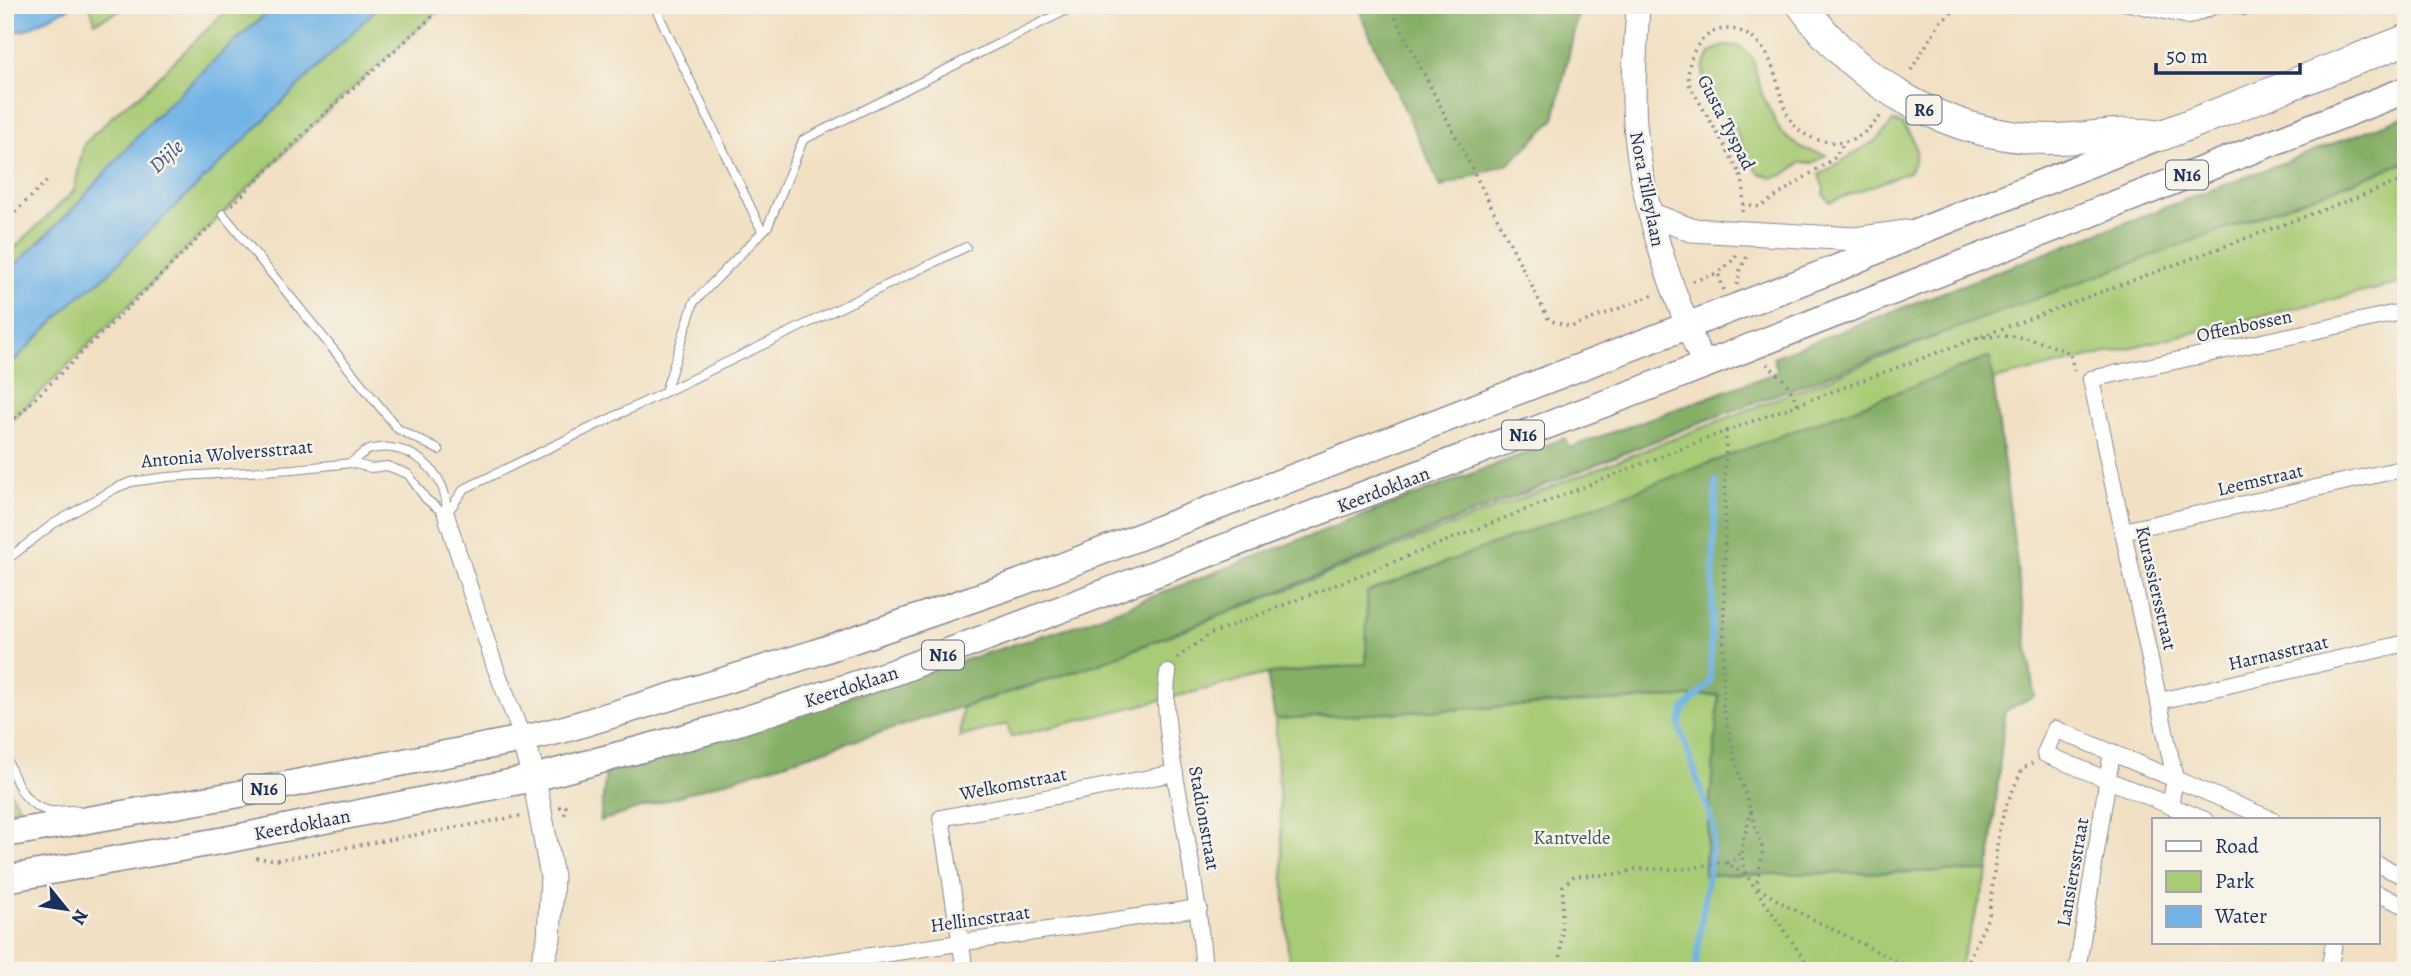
<svg xmlns="http://www.w3.org/2000/svg" width="2411" height="976" viewBox="0 0 2411 976" font-family="Alegreya,serif">
<rect width="100%" height="100%" fill="#f7f3e8"/>
<filter id="ink" filterUnits="userSpaceOnUse"><feTurbulence type="fractalNoise" baseFrequency=".0143" numOctaves="2"/><feDisplacementMap in="SourceGraphic" scale="14" xChannelSelector="R" yChannelSelector="G"/><feConvolveMatrix kernelMatrix="1 2 1 2 8 2 1 2 1" color-interpolation-filters="sRGB"/></filter>
<filter id="wash" filterUnits="userSpaceOnUse"><feTurbulence type="fractalNoise" baseFrequency=".00686" numOctaves="4" result="noise"/><feDisplacementMap in="SourceGraphic" scale="28" xChannelSelector="R" yChannelSelector="G"/><feGaussianBlur stdDeviation="1.57" result="paint"/><feColorMatrix in="noise" values="0 0 0 0 0 0 0 0 0 0 0 0 0 0 0 0 0 1.4 0 .05"/><feComposite in="paint" operator="in"/></filter>
<g filter="url(#wash)">
<rect width="100%" height="100%" fill="#f1e0c3"/>
<g fill="#a8cb74" stroke="#627d69" stroke-width="2">
<polygon points="90,5 133,5 95,22"/>
<polygon points="232,5 276,5 224,51 154,118 72,210 5,275 5,257 74,191 84,144 122,107 140,95"/>
<polygon points="380,5 445,5 321,117 5,427 5,370 75,300 107,275 144,236 224,160"/>
<polygon points="1723,46 1739,46 1752,57 1762,94 1780,131 1801,148 1826,155 1813,163 1800,163 1784,175 1772,178 1758,172 1748,157 1733,125 1704,80 1703,68 1710,53"/>
<path d="M1893,122L1902,124C1916,139 1921,153 1909,172L1830,202L1824,195V189L1819,175L1878,139Z"/>
<polygon points="2406,162 2406,282 1993,380 1366,664 1267,674 1011,737 1007,724 960,737 962,708 1097,664 1983,318"/>
<polygon points="1719,695 1704,875 1989,871 1958,971 1289,971 1275,719"/>
<polygon points="5,777 9,790 20,808 5,811"/>
</g>
<g fill="#86af66" stroke="#506f62" stroke-width="2">
<polygon points="1356,5 1580,5 1554,120 1510,163 1441,187"/>
<polygon points="2406,116 2406,162 1707,420 1097,664 600,821 606,772 1086,622 1565,438 1569,448 1778,372 1773,357"/>
<polygon points="1990,357 2034,696 2005,711 1989,871 1704,875 1719,695 1275,719 1267,674 1366,664 1367,592"/>
</g>
<g fill="#71b3e6" stroke="#4671a2" stroke-width="2">
<polygon points="5,5 74,5 23,31 7,30"/>
<polygon points="276,5 380,5 224,160 144,236 107,275 75,300 5,370 5,275 72,210 154,118 222,53"/>
</g>
<g fill="none" stroke-linecap="round" stroke-linejoin="round">
<polyline stroke="#71b3e6" stroke-width="6" points="1695,971 1714,829 1679,725 1684,709 1710,683 1716,481"/>
</g>
</g>
<g filter="url(#ink)">
<g fill="none" stroke-linecap="round" stroke-linejoin="round">
<defs>
<g id="lane">
<polyline points="654,5 762,231"/>
<polyline points="2120,5 2189,20 2224,6"/>
<polyline points="2224,5 2244,11 2264,5"/>
<polyline points="223,214 398,429 439,450"/>
<polyline points="665,392 694,302 768,226 803,140 1077,5"/>
<path d="M351,463C356,459 362,452 369,450C407,438 450,473 446,512"/>
<polyline points="446,515 464,489 966,247"/>
<polyline points="5,561 53,524 116,488 131,482 167,477 294,469 351,463 371,468 387,466 408,474 426,499 446,515"/>
<path d="M5,755C15,778 22,806 50,811C59,812 69,808 78,811"/>
</g>
<g id="street">
<polyline points="446,515 494,664 523,739"/>
<polyline points="2123,531 2406,468"/>
<path d="M1168,673C1161,715 1175,775 1183,817C1192,868 1200,919 1204,971"/>
<polyline points="2160,701 2406,643"/>
<polyline points="2170,806 2175,779 2091,379 2406,311"/>
<polyline points="2205,820 2045,754 2055,729 2273,820"/>
<polyline points="2378,865 2406,877"/>
<polyline points="2378,894 2406,906"/>
<polyline points="767,971 1199,908"/>
<polyline points="965,971 941,818 1175,773"/>
<polyline points="2077,971 2112,752"/>
<polyline points="2329,971 2334,943"/>
</g>
<g id="secondary">
<path d="M1638,5C1636,44 1632,85 1635,123C1642,209 1670,287 1704,365"/>
<polyline points="1650,214 1691,230 1855,239 1906,232"/>
<polyline points="523,739 534,778 552,877 549,939 540,971"/>
</g>
<g id="primary">
<polyline points="5,834 234,795 523,739 565,729 815,653 1019,583 1840,267 1923,230 2160,136"/>
<polyline points="5,879 225,840 534,778 716,729 895,672 1646,388 2406,90"/>
</g>
<path id="highway" d="M1802,5C1859,86 1953,139 2053,139C2089,139 2124,129 2160,136L2406,40"/>
</defs>
<use href="#lane" stroke="#868890" stroke-width="10"/>
<use href="#street" stroke="#868890" stroke-width="18"/>
<use href="#secondary" stroke="#868890" stroke-width="25"/>
<use href="#primary" stroke="#868890" stroke-width="29"/>
<use href="#highway" stroke="#868890" stroke-width="32"/>
<g stroke="#868890" stroke-width="3.5" stroke-dasharray="2 5" stroke-linecap="butt">
<polyline points="1389,5 1549,320 1571,327 1656,294"/>
<polyline points="1911,70 1940,22 1961,5"/>
<polyline points="1743,204 1760,207 1834,158 1844,143"/>
<polyline points="232,205 321,117 445,5"/>
<path d="M1742,212L1744,188L1739,171L1689,84C1683,40 1725,9 1759,44C1790,76 1768,135 1830,142C1855,145 1868,131 1883,113"/>
<polyline points="5,222 50,178"/>
<polyline points="1693,281 1718,273"/>
<polyline points="1737,285 1740,270 1749,253"/>
<polyline points="1724,290 1718,273 1731,262 1737,254"/>
<path d="M1977,338C2017,333 2033,338 2070,353L2075,375"/>
<polyline points="1767,364 1785,381 1798,404"/>
<polyline points="5,428 214,223"/>
<polyline points="1726,431 1723,708 1740,778 1763,850 1756,887"/>
<polyline points="1177,658 1210,634 1726,431 2406,179"/>
<polyline points="559,807 566,806 564,818"/>
<path d="M1751,810C1746,838 1736,847 1747,876L1812,971"/>
<polyline points="256,858 277,860 520,816"/>
<polyline points="1727,863 1734,860 1740,853"/>
<polyline points="1758,888 1790,908 1917,971"/>
<polyline points="1560,971 1563,886 1574,876 1621,874 1635,869 1686,869 1719,863 1727,863 1747,876"/>
<polyline points="1929,971 1968,961 1989,915 1999,830 2006,806 2022,769 2032,763"/>
<polyline points="1967,971 1964,969 1968,961"/>
</g>
<use href="#lane" stroke="#fff" stroke-width="8"/>
<use href="#street" stroke="#fff" stroke-width="16"/>
<use href="#secondary" stroke="#fff" stroke-width="23"/>
<use href="#primary" stroke="#fff" stroke-width="26"/>
<use href="#highway" stroke="#fff" stroke-width="30"/>
</g>
</g>
<g text-anchor="middle" stroke-width="5" stroke-linejoin="round" paint-order="stroke">
<g fill="#f7f3e8" stroke="#5d6a87" stroke-width="2">
<rect x="1906.5" y="95.5" width="35" height="29" rx="5"/>
<rect x="2166" y="160.5" width="42" height="29" rx="5"/>
<rect x="1502" y="420.5" width="42" height="29" rx="5"/>
<rect x="922" y="640.5" width="42" height="29" rx="5"/>
<rect x="243" y="774.5" width="42" height="29" rx="5"/>
</g>
<g font-size="18" font-weight="bold" fill="#1b2f5e">
<text x="1924" y="116">R6</text>
<text x="2187" y="181">N16</text>
<text x="1523" y="441">N16</text>
<text x="943" y="661">N16</text>
<text x="264" y="795">N16</text>
</g>
<g font-size="19" fill="#1b2f5e" stroke="#f7f3e8">
<text transform="translate(1727 122) rotate(63)" y="7">Gusta Tyspad</text>
<text transform="translate(1648 189) rotate(79)" y="7">Nora Tilleylaan</text>
<text transform="translate(2244 325) rotate(-12)" y="7">Offenbossen</text>
<text transform="translate(227 453) rotate(-5)" y="7">Antonia Wolversstraat</text>
<text transform="translate(2260 479) rotate(-13)" y="7">Leemstraat</text>
<text transform="translate(1383 489) rotate(-21)" y="7">Keerdoklaan</text>
<text transform="translate(2157 588) rotate(77)" y="7">Kurassiersstraat</text>
<text transform="translate(2278 652) rotate(-13)" y="7">Harnasstraat</text>
<text transform="translate(851 686) rotate(-18)" y="7">Keerdoklaan</text>
<text transform="translate(1013 783) rotate(-11)" y="7">Welkomstraat</text>
<text transform="translate(1205 818) rotate(80)" y="7">Stadionstraat</text>
<text transform="translate(302 824) rotate(-11)" y="7">Keerdoklaan</text>
<text transform="translate(2072 872) rotate(-80)" y="7">Lansiersstraat</text>
<text transform="translate(980 918) rotate(-8)" y="7">Hellincstraat</text>
</g>
<g font-size="19" fill="#3e5664" stroke="#f7f3e8">
<text x="1572" y="844">Kantvelde</text>
</g>
<g font-size="21" font-style="italic" fill="#355787" stroke="#f7f3e8">
<text transform="translate(166 156) rotate(-43)" y="7">Dijle</text>
</g>
</g>
<rect width="2411" height="976" fill="none" stroke="#f7f3e8" stroke-width="28"/>
<rect x="2152" y="818" width="228" height="126" fill="#f7f3e8" stroke="#9fa5b1" stroke-width="2"/>
<rect x="2166" y="841" width="35" height="10" fill="#ffffff" stroke="#9fa5b1" stroke-width="2"/>
<text x="2215" y="853" font-size="21" fill="#1b2f5e">Road</text>
<rect x="2166" y="871" width="35" height="21" fill="#a8cb74" stroke="#9fa5b1" stroke-width="2"/>
<text x="2215" y="888" font-size="21" fill="#1b2f5e">Park</text>
<rect x="2166" y="906" width="35" height="21" fill="#71b3e6" stroke="#9fa5b1" stroke-width="2"/>
<text x="2215" y="923" font-size="21" fill="#1b2f5e">Water</text>
<g transform="translate(66 909) rotate(120)" stroke="#f7f3e8" stroke-width="5" paint-order="stroke">
<path d="M0-5L12 26L0 18L-12 26Z" fill="#1b2f5e"/>
<text y="-10" font-size="19" font-weight="bold" text-anchor="middle" fill="#1b2f5e">N</text>
</g>
<path d="M2156 63v10h144v-10" fill="none" stroke="#1b2f5e" stroke-width="3.5"/>
<text x="2166" y="63" font-size="21" fill="#1b2f5e" stroke="#f7f3e8" stroke-width="5" paint-order="stroke">50 m</text>
</svg>
